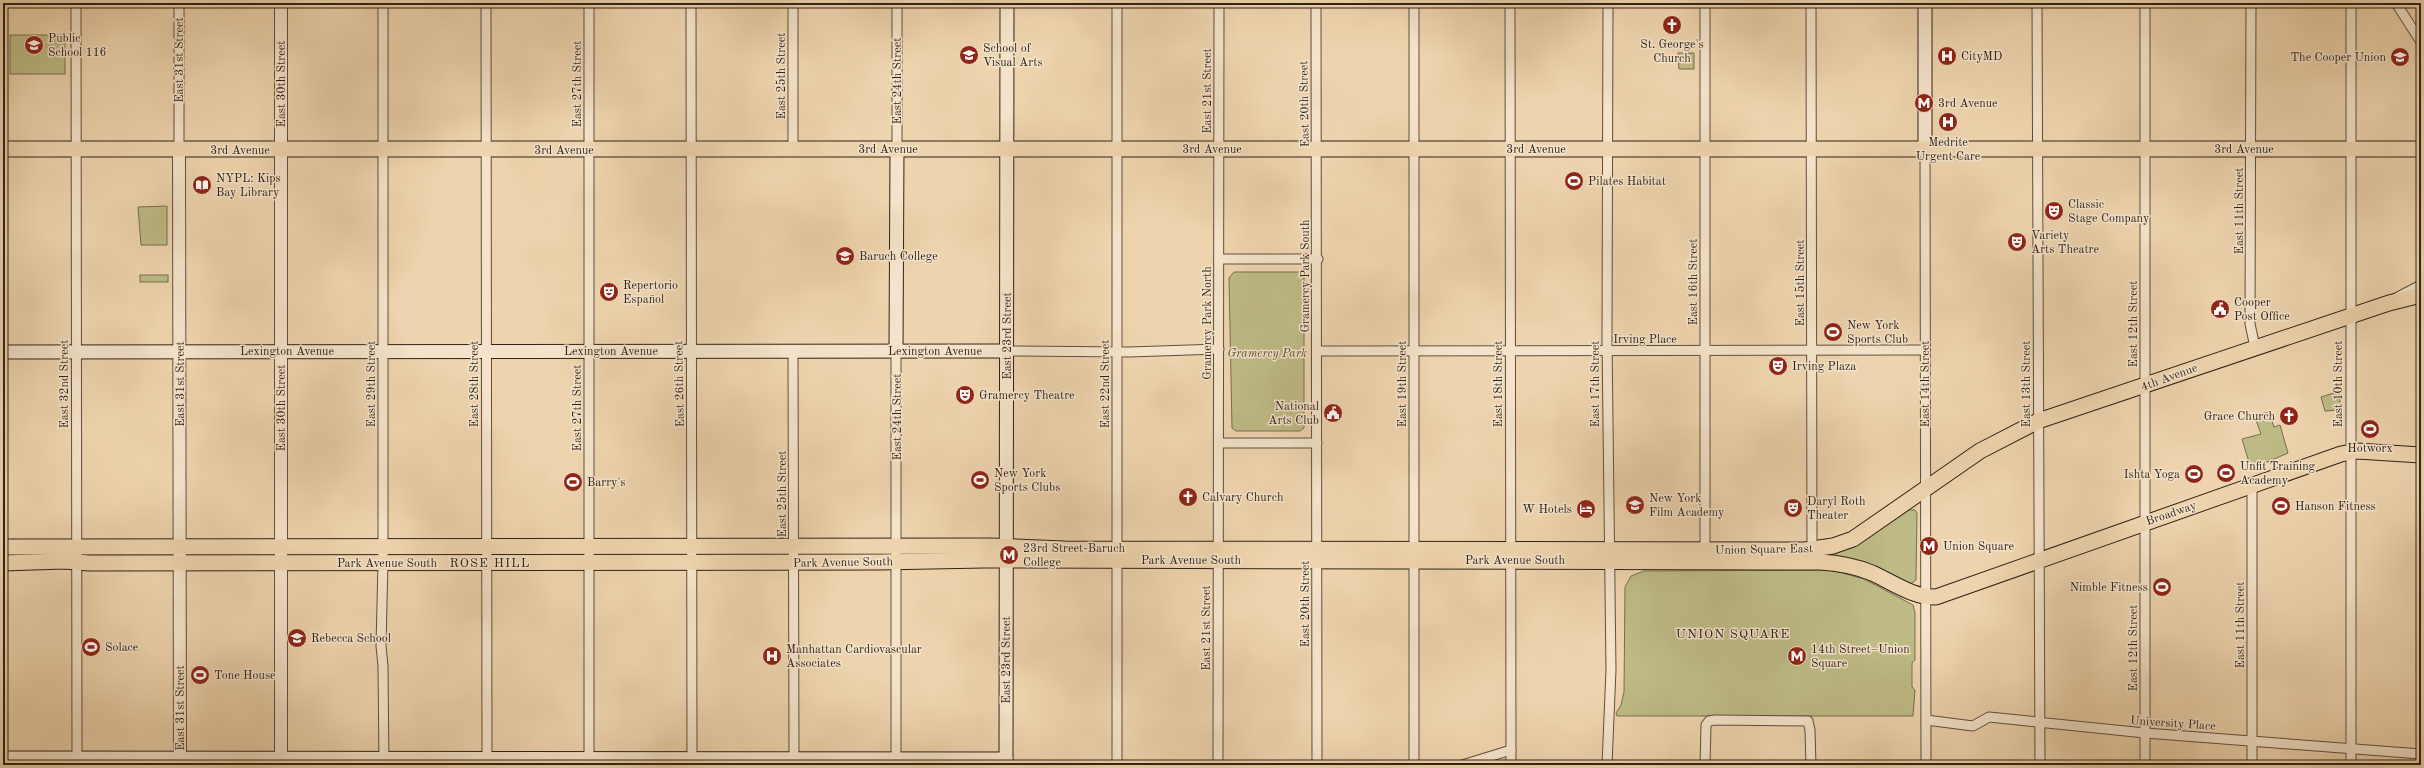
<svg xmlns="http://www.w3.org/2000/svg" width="2424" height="768" viewBox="0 0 2424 768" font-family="'Old Standard TT',serif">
<rect width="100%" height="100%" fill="#eed4ae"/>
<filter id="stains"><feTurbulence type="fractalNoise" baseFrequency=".005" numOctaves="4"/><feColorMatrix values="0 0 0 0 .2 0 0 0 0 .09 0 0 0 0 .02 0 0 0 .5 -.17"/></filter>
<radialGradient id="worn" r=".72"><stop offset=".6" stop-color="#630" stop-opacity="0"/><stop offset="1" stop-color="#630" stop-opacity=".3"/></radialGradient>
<g fill="#bebb86" stroke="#776e4f">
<rect x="10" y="35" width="55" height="39"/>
<polygon points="1678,53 1694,53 1694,69 1679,69"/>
<polygon points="167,206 167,245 141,245 138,207"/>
<polygon points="1234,272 1300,272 1304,276 1304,428 1300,431 1236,431 1232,428 1229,278"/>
<rect x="140" y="275" width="28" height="7"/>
<polygon points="2340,391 2340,410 2325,411 2321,397"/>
<polygon points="2269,412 2274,427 2280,425 2288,453 2251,469 2242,439 2261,434 2256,420 2262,418 2261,414"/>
<polygon points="1909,510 1915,510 1917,513 1916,580 1909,585 1825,556 1852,548"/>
<polygon points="1831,570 1864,579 1913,605 1915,613 1915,660 1912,663 1912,687 1915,690 1913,716 1617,716 1616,713 1621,705 1624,692 1625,587 1631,576 1644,571"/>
</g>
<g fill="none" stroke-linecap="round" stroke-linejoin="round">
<defs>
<g id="minor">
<polyline points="76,3 77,765"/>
<polyline points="179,3 179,150"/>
<polyline points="383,3 383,563 381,646 383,666 384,765"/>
<polyline points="486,3 487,765"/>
<polyline points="589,3 589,764"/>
<polyline points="691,3 692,764"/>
<polyline points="793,3 793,149"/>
<polyline points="897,3 897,149"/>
<polyline points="1117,3 1117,765"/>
<polyline points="1316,3 1317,765"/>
<polyline points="1414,3 1414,765"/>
<polyline points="1510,3 1511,765"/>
<polyline points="1811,3 1812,554"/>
<polyline points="2037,3 2040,765"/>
<polyline points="2145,3 2145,765"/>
<polyline points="2251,3 2250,324 2255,347"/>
<polyline points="2396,3 2421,42"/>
<polyline points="1925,149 1926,765"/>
<polyline points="1219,259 1318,259"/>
<polyline points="2398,297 2421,285"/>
<polyline points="793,351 794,758"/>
<polyline points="1006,351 1129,352 1219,349"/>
<polyline points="1317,351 1925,350"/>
<polyline points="1219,443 1317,443"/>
<polyline points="2252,485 2252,765"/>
<polyline points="1705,554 1705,3"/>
<polyline points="1926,720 1973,726 1989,717 2145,733 2421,754"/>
<polyline points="896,759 896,351"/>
<polyline points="1218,765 1219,3"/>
<polyline points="1462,765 1511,750"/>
<polyline points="1607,765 1611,670 1607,340 1608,3"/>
<polyline points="1705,765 1706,725 1709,721 1715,720 1808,721 1810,730 1811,765"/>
<polyline points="2351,765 2351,3"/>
</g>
<g id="tertiary">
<polyline points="281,3 281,765"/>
<polyline points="179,150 180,765"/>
</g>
<g id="secondary">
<polyline points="1925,3 1925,149"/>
<polyline points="896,351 897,149"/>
<polyline points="3,352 1006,351"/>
<polyline points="3,758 1006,759"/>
<polyline points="1006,765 1007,3"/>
</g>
<g id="primary">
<polyline points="3,149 2421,149"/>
<polyline points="3,547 991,546 1065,549 1805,550 1833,546 1853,539 1980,451 2038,421 2389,303 2421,295"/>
<path d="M3,563L64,561L89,563L880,562L984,560L1820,562C1838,563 1855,566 1872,573C1894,583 1912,597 1936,597L2341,454L2357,451L2421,455"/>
</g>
</defs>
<use href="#minor" stroke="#604e3e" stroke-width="11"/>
<use href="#tertiary" stroke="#604e3e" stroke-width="14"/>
<use href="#secondary" stroke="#302218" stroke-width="15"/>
<use href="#primary" stroke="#302218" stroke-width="17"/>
<use href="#minor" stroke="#f4e3ca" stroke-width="9"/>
<use href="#tertiary" stroke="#f4e3ca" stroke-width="12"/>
<use href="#secondary" stroke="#f4e3ca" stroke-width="13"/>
<use href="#primary" stroke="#eed4ae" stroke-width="15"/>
</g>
<defs>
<symbol id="church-disc" viewBox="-11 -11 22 22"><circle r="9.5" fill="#8f2418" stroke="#f4e3ca"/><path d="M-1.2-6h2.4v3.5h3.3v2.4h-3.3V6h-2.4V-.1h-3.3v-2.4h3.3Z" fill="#fff"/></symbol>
<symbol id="school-disc" viewBox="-11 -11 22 22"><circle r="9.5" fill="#8f2418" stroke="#f4e3ca"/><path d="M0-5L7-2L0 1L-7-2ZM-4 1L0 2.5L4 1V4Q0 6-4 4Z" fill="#fff"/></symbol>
<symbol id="university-disc" viewBox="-11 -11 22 22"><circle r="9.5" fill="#8f2418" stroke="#f4e3ca"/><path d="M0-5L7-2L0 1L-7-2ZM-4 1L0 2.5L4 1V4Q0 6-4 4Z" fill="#fff"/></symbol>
<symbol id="hospital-disc" viewBox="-11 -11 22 22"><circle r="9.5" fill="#8f2418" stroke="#f4e3ca"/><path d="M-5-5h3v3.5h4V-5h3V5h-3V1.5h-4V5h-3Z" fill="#fff"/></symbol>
<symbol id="metro-disc" viewBox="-11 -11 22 22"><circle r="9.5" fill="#8f2418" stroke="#f4e3ca"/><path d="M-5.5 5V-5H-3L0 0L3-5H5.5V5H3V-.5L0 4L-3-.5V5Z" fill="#fff"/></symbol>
<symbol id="stadium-disc" viewBox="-11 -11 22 22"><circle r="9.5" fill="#8f2418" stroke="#f4e3ca"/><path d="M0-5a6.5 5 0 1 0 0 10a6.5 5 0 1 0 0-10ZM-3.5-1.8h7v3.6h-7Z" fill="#fff"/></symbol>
<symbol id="library-disc" viewBox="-11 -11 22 22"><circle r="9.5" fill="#8f2418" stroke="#f4e3ca"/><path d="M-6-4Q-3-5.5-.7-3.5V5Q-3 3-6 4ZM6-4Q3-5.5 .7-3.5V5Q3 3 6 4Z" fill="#fff"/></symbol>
<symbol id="theatre-disc" viewBox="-11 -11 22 22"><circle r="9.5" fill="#8f2418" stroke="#f4e3ca"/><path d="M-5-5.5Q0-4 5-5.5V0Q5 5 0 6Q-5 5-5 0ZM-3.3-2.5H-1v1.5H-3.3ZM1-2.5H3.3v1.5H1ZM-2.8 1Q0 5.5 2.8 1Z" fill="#fff"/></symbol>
<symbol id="civic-disc" viewBox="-11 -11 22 22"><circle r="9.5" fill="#8f2418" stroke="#f4e3ca"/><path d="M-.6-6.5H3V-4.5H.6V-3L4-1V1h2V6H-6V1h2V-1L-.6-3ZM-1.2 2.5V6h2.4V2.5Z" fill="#fff"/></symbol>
<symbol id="hotel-disc" viewBox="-11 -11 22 22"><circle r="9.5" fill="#8f2418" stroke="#f4e3ca"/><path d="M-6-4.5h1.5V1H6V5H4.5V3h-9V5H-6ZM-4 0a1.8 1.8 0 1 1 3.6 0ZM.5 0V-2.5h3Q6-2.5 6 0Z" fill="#fff"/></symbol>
</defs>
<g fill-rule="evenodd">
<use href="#church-disc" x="1661" y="14" width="22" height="22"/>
<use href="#school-disc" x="23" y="34" width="22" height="22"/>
<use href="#university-disc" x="958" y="44" width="22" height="22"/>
<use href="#hospital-disc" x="1936" y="45" width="22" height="22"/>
<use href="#university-disc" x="2389" y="46" width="22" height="22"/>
<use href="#metro-disc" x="1913" y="92" width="22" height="22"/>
<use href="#hospital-disc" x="1937" y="111" width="22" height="22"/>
<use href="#stadium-disc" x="1563" y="170" width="22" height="22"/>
<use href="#library-disc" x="191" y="174" width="22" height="22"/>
<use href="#theatre-disc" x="2043" y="200" width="22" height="22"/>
<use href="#theatre-disc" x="2006" y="231" width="22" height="22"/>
<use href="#university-disc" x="834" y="245" width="22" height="22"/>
<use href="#theatre-disc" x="598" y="281" width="22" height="22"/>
<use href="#civic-disc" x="2209" y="298" width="22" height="22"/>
<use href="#stadium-disc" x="1822" y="321" width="22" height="22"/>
<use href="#theatre-disc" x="1767" y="355" width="22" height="22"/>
<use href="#theatre-disc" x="954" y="384" width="22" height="22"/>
<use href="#civic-disc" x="1322" y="402" width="22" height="22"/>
<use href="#church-disc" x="2278" y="405" width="22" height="22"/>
<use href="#stadium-disc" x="2359" y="418" width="22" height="22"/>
<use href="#stadium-disc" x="2215" y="462" width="22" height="22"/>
<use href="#stadium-disc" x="2183" y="463" width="22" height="22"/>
<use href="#stadium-disc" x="969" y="469" width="22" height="22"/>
<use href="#stadium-disc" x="562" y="471" width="22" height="22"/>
<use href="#church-disc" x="1177" y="486" width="22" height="22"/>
<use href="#university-disc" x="1624" y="494" width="22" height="22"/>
<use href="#stadium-disc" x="2270" y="495" width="22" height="22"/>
<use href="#theatre-disc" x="1782" y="497" width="22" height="22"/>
<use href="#hotel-disc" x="1575" y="498" width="22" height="22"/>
<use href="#metro-disc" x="1918" y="535" width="22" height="22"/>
<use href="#metro-disc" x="998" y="544" width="22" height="22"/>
<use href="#stadium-disc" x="2151" y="576" width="22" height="22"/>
<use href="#school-disc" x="286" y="627" width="22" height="22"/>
<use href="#stadium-disc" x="80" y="636" width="22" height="22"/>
<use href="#hospital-disc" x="761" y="645" width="22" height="22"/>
<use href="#metro-disc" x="1786" y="645" width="22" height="22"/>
<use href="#stadium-disc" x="189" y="664" width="22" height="22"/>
</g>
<g text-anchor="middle" stroke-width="3" stroke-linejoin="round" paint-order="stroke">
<g font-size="12" fill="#302218" stroke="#f4e3ca" text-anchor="start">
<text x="48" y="42">Public<tspan x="48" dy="14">School 116</tspan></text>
<text x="1672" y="48" text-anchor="middle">St. George's<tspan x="1672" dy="14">Church</tspan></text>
<text x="983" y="52">School of<tspan x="983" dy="14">Visual Arts</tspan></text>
<text x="1961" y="60">CityMD</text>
<text x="2386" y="61" text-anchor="end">The Cooper Union</text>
<text x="1938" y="107">3rd Avenue</text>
<text x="1948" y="146" text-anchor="middle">Medrite<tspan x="1948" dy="14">Urgent Care</tspan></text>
<text x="216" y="182">NYPL: Kips<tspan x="216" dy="14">Bay Library</tspan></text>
<text x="1588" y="185">Pilates Habitat</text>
<text x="2068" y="208">Classic<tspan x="2068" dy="14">Stage Company</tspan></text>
<text x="2031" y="239">Variety<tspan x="2031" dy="14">Arts Theatre</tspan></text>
<text x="859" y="260">Baruch College</text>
<text x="623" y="289">Repertorio<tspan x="623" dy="14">Español</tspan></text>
<text x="2234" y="306">Cooper<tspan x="2234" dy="14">Post Office</tspan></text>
<text x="1847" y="329">New York<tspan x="1847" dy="14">Sports Club</tspan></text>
<text x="1792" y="370">Irving Plaza</text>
<text x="979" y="399">Gramercy Theatre</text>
<text x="1319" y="410" text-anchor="end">National<tspan x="1319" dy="14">Arts Club</tspan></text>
<text x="2275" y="420" text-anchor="end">Grace Church</text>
<text x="2370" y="452" text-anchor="middle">Hotworx</text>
<text x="2240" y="470">Unfit Training<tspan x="2240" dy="14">Academy</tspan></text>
<text x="994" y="477">New York<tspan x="994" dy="14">Sports Clubs</tspan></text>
<text x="2180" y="478" text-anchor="end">Ishta Yoga</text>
<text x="587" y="486">Barry's</text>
<text x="1202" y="501">Calvary Church</text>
<text x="1649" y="502">New York<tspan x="1649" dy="14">Film Academy</tspan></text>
<text x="1807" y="505">Daryl Roth<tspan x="1807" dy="14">Theater</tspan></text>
<text x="2295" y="510">Hanson Fitness</text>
<text x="1572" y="513" text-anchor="end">W Hotels</text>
<text x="1943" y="550">Union Square</text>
<text x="1023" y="552">23rd Street-Baruch<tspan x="1023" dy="14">College</tspan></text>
<text x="2148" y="591" text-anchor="end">Nimble Fitness</text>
<text x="311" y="642">Rebecca School</text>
<text x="105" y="651">Solace</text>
<text x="786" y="653">Manhattan Cardiovascular<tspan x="786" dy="14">Associates</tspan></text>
<text x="1811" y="653">14th Street–Union<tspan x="1811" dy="14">Square</tspan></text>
<text x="214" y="679">Tone House</text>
</g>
<g font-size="12" fill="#302218" stroke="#f4e3ca">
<text transform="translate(179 60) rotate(-90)" y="4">East 31st Street</text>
<text transform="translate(781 76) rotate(-90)" y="4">East 25th Street</text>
<text transform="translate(897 81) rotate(-90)" y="4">East 24th Street</text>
<text transform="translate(281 84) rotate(-90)" y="4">East 30th Street</text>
<text transform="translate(577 84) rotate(-90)" y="4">East 27th Street</text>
<text transform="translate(1207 91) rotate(-90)" y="4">East 21st Street</text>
<text transform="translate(1304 104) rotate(-91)" y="4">East 20th Street</text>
<text x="888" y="153">3rd Avenue</text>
<text x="1212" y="153">3rd Avenue</text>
<text x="1536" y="153">3rd Avenue</text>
<text x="2244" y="153">3rd Avenue</text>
<text x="240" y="154">3rd Avenue</text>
<text x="564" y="154">3rd Avenue</text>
<text transform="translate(2239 211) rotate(-90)" y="4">East 11th Street</text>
<text transform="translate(1305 276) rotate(-90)" y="4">Gramercy Park South</text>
<text transform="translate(1693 282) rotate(-90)" y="4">East 16th Street</text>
<text transform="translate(1800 283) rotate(-90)" y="4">East 15th Street</text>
<text transform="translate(1207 323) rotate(-90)" y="4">Gramercy Park North</text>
<text transform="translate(2133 324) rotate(-90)" y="4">East 12th Street</text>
<text transform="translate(1007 336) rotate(-90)" y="4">East 23rd Street</text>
<text x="1645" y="343">Irving Place</text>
<text x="287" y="355">Lexington Avenue</text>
<text x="611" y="355">Lexington Avenue</text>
<text x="935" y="355">Lexington Avenue</text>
<text transform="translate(2169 377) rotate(-20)" y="4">4th Avenue</text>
<text transform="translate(64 384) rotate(-90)" y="4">East 32nd Street</text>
<text transform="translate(180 384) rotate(-90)" y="4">East 31st Street</text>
<text transform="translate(371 384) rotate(-90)" y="4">East 29th Street</text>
<text transform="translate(474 384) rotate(-90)" y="4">East 28th Street</text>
<text transform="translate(679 384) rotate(-91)" y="4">East 26th Street</text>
<text transform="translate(1105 384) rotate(-90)" y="4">East 22nd Street</text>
<text transform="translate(1402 384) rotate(-90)" y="4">East 19th Street</text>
<text transform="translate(1498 384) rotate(-90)" y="4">East 18th Street</text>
<text transform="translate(1595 384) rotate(-90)" y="4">East 17th Street</text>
<text transform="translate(1925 384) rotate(-90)" y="4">East 14th Street</text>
<text transform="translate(2026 384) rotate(-90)" y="4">East 13th Street</text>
<text transform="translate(2338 384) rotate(-90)" y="4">East 10th Street</text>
<text transform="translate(281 408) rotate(-90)" y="4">East 30th Street</text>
<text transform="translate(577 408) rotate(-90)" y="4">East 27th Street</text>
<text transform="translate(897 417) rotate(-90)" y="4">East 24th Street</text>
<text transform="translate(782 494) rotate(-90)" y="4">East 25th Street</text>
<text transform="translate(2171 513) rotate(-19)" y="4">Broadway</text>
<text transform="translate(1764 549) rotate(-1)" y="4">Union Square East</text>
<text x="1191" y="564">Park Avenue South</text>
<text x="1515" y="564">Park Avenue South</text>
<text transform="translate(843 562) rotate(-1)" y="4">Park Avenue South</text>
<text x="387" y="567">Park Avenue South</text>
<text transform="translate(1305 604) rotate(-90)" y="4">East 20th Street</text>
<text transform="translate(2240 625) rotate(-90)" y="4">East 11th Street</text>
<text transform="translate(1206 628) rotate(-90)" y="4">East 21st Street</text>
<text transform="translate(2133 648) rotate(-90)" y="4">East 12th Street</text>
<text transform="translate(1006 660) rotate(-90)" y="4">East 23rd Street</text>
<text transform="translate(180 708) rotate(-90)" y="4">East 31st Street</text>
<text transform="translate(2173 723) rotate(4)" y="4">University Place</text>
</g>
<g font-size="12" font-style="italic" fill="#544834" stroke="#f4e3ca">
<text x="1267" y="357">Gramercy Park</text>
</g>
<g font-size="13" letter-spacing="1" fill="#302218" stroke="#f4e3ca">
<text x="490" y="567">ROSE HILL</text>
<text x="1733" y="638">UNION SQUARE</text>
</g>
</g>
<rect width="2424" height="768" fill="none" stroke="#eed4ae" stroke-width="16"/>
<rect x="4" y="4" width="2416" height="760" fill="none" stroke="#302218" stroke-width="2"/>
<rect x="8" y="8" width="2408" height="752" fill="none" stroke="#302218"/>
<rect width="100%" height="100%" filter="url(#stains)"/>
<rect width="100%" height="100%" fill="url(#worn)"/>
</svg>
